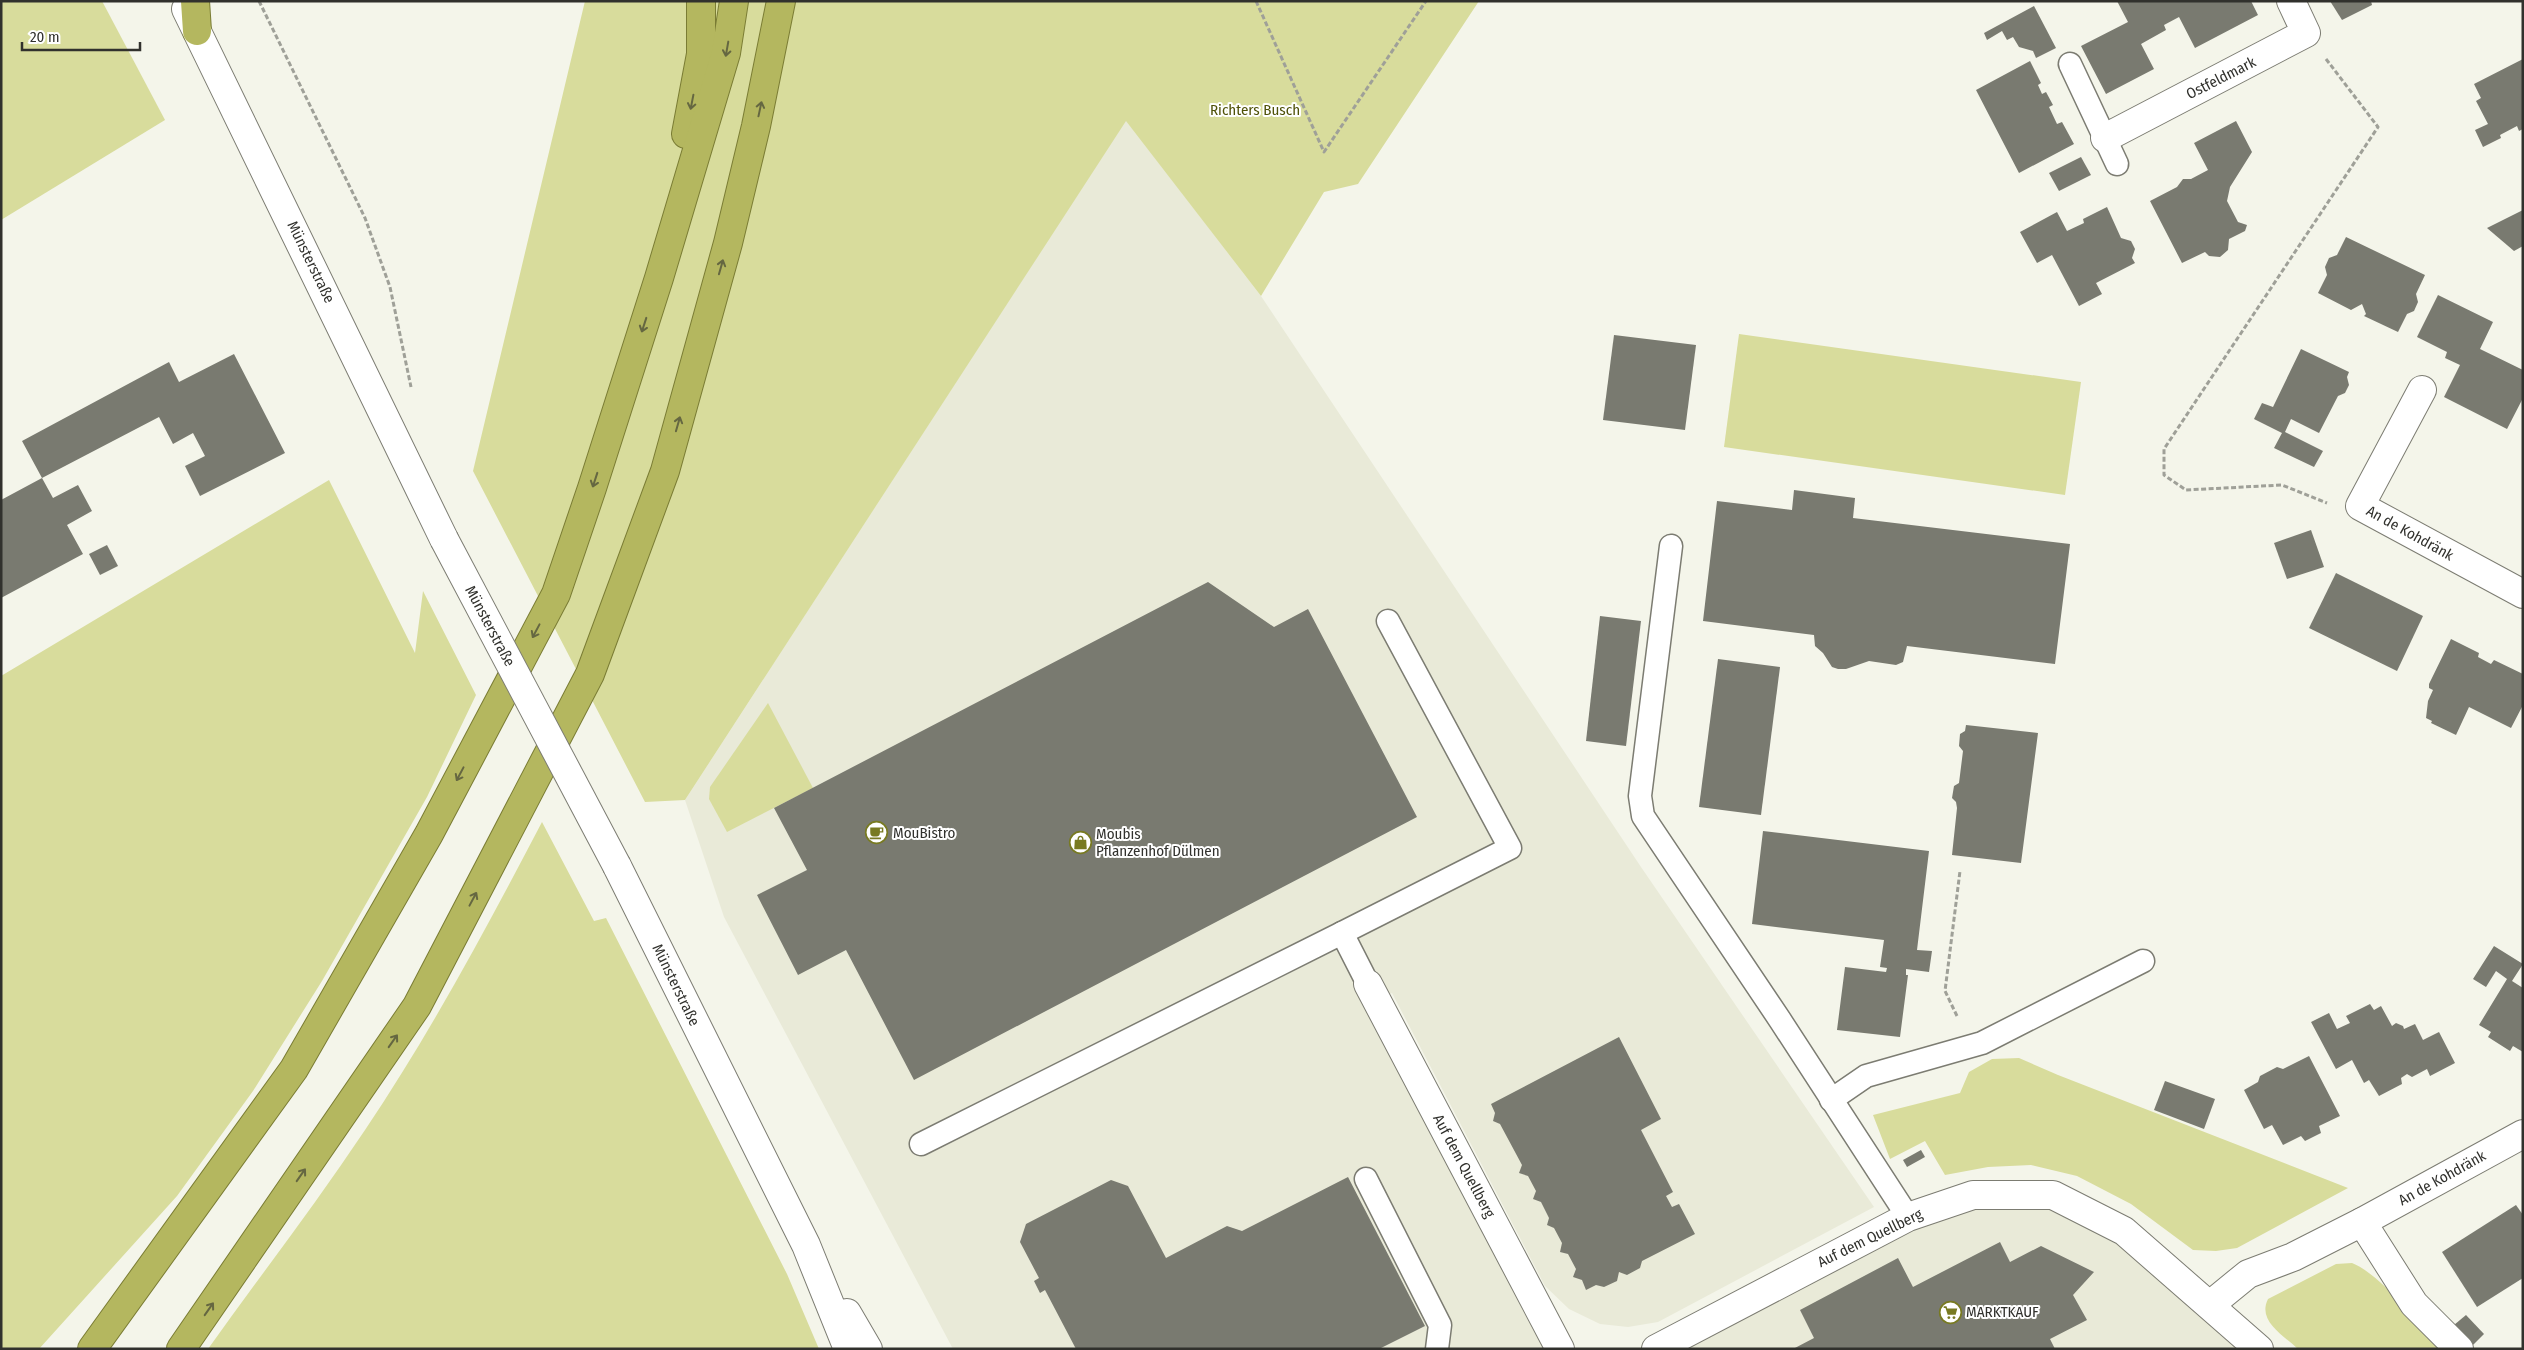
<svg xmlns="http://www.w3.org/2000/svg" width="2524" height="1350" viewBox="0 0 2524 1350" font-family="'Fira Sans Condensed',sans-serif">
<rect width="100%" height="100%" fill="#f4f5ea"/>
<g fill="#e9ead8">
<polygon points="1126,120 1261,296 1641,867 1874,1207 1658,1322 1628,1327 1600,1324 1569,1309 1545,1286 1392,993 1377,1000 1560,1349 953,1349 724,917 685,800"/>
<polygon points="2053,1195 2259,1349 1656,1349 1908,1217"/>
</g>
<g fill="#d8dc9c">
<polygon points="1,1 102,1 165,120 1,220"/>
<polygon points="585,1 1479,1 1358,184 1324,192 1261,296 1126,121 685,800 645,802 473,471"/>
<polygon points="1739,334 2081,382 2065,495 1724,447"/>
<polygon points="329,480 415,653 423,591 476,695 427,797 322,981 253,1091 177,1196 39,1349 1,1349 1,676"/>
<polygon points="768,703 813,788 727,832 709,799 710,787"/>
<path d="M542,822L594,921L606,918L787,1274L819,1349H208C260,1276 315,1205 365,1130C431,1032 487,927 542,822Z"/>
<polygon points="2019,1058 2058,1075 2348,1188 2237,1248 2216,1251 2193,1250 2131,1204 2077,1176 2031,1165 1988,1167 1945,1175 1925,1141 1890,1159 1873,1115 1960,1093 1969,1072 1992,1059"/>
<path d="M2352,1263C2382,1275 2418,1324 2442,1349H2298C2283,1335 2257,1321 2268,1299L2336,1264Z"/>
</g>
<g fill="#797a70">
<polygon points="2117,1 2251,1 2258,15 2195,48 2179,17 2164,25 2166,30 2141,44 2154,69 2106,94 2081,46 2128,22"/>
<polygon points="2330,1 2371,1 2372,5 2342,20"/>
<polygon points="2034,6 2056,48 2036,58 2033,51 2019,47 2013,37 2007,40 2002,31 1987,40 1984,33"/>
<polygon points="2523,59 2523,129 2519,131 2517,126 2500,135 2501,138 2483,147 2475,130 2488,124 2476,101 2481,98 2474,84"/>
<polygon points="2030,61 2041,83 2038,85 2042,94 2046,92 2053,105 2049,107 2057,124 2062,122 2074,144 2019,173 1976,90"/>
<polygon points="2236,121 2252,152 2230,187 2227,201 2238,222 2247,225 2245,231 2229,239 2228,250 2220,257 2209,256 2205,252 2182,263 2150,201 2177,187 2183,179 2191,179 2208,170 2194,143"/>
<polygon points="2081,157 2091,175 2059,191 2049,173"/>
<polygon points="2107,207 2121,238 2131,241 2135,249 2132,258 2135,263 2096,283 2102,294 2079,306 2052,255 2037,263 2020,232 2057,212 2067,231 2084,223 2083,219"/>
<polygon points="2523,210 2523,246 2514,251 2487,228"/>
<polygon points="2346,237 2425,275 2416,294 2418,302 2414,311 2407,314 2398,332 2364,316 2366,314 2362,304 2351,310 2318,293 2327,275 2325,267 2329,258 2337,255"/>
<polygon points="2438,295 2493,322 2480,349 2523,370 2523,398 2507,429 2444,397 2460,365 2445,358 2447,352 2417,337"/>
<polygon points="1614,335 1696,345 1685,430 1603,420"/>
<polygon points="2301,349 2349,372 2347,377 2349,385 2345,393 2338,396 2319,433 2291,419 2285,432 2323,451 2314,467 2274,448 2282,433 2254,419 2262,403 2273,407"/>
<polygon points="234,354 285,453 200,496 185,466 205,456 193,433 173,444 159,417 42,478 53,498 78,485 92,511 67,525 83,554 1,598 1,500 42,478 22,441 169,362 179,382"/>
<polygon points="1794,490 1855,498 1853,518 2070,544 2055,664 1907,646 1903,662 1896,665 1869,661 1846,669 1838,669 1832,667 1823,653 1815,646 1814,635 1703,621 1717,501 1792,510"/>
<polygon points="2311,530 2324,567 2287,579 2274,543"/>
<polygon points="107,545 118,566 100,575 89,554"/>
<polygon points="2336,573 2423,616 2397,671 2309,628"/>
<polygon points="1208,582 1274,627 1308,609 1417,817 914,1080 846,950 798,975 757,895 807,870 774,808"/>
<polygon points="1600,616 1641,621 1626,746 1586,741"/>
<polygon points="2451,639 2479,653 2478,657 2491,664 2494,660 2523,674 2523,705 2511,728 2469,707 2456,735 2431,723 2432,721 2426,718 2428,701 2433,690 2429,688 2429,684"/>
<polygon points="1718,659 1780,667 1761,815 1699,807"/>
<polygon points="1966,725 2038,733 2021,863 1952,855 1957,808 1956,802 1952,798 1954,786 1959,783 1963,751 1959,746 1960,734 1965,731"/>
<polygon points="1763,831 1929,851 1917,950 1932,951 1929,972 1906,969 1906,975 1908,975 1900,1037 1837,1030 1845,967 1886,972 1887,968 1880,967 1884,940 1752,924"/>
<polygon points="2494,946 2523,964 2512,981 2523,988 2523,1052 2513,1046 2510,1051 2488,1037 2491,1032 2479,1025 2507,979 2496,971 2486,987 2473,979"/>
<polygon points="2370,1004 2374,1010 2381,1006 2392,1026 2396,1023 2403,1026 2404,1029 2415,1024 2423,1040 2439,1032 2455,1063 2430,1076 2427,1069 2412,1077 2407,1074 2401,1078 2402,1084 2379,1096 2369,1080 2364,1083 2352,1060 2336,1069 2311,1022 2329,1013 2337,1029 2350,1023 2346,1016"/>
<polygon points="1619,1037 1661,1119 1641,1130 1673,1192 1666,1196 1672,1207 1679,1204 1695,1234 1642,1261 1640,1268 1627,1275 1619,1272 1617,1281 1604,1287 1596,1285 1586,1290 1582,1280 1573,1277 1576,1269 1568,1254 1560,1252 1562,1243 1554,1228 1547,1225 1549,1218 1541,1202 1533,1199 1536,1191 1528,1176 1519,1173 1522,1165 1500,1124 1493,1121 1495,1113 1491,1104"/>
<polygon points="2309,1056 2340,1116 2319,1126 2321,1133 2305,1141 2301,1136 2283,1145 2272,1125 2264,1129 2244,1090 2258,1082 2260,1076 2277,1067 2283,1069"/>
<polygon points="2165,1081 2215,1099 2204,1129 2154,1110"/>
<polygon points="1921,1150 1925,1157 1907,1167 1903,1160"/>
<polygon points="1348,1177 1425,1326 1379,1349 1076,1349 1045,1290 1040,1293 1034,1281 1039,1278 1020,1242 1026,1224 1111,1180 1128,1186 1166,1258 1227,1226 1242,1231"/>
<polygon points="2516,1205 2523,1215 2523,1278 2477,1307 2442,1252"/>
<polygon points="2000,1242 2010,1262 2041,1246 2094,1272 2073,1295 2087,1320 2050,1339 2055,1349 1793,1349 1814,1338 1800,1310 1898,1258 1913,1287"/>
<polygon points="2466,1315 2484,1334 2473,1345 2454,1325"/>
</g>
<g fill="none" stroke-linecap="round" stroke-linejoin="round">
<defs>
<g id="service">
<polyline points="2070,64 2117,164"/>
<polyline points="1671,546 1640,796 1643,816 1780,1020 1908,1217"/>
<polyline points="1342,933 1510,848 1388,621"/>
<polyline points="1831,1100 1866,1076 1982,1043 2143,961"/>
<polyline points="921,1144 1342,933 1368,984"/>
<polyline points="1366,1179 1440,1325 1437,1349"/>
</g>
<g id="minor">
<polyline points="2105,138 2306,33 2291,1"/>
<polyline points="2422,390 2360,506 2523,594"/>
<polyline points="1368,984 1560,1349"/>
<polyline points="2362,1222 2414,1304 2459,1349"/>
<polyline points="2210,1305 2248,1274 2293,1257 2362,1222 2523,1134"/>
<polyline points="1656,1349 1908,1217 1973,1195 2053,1195 2124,1231 2259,1349"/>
</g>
<g id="secondary">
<polyline points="186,9 444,539"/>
<polyline points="617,866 806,1245 848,1349"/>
<polyline points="847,1313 868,1349"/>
</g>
<g id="trunk">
<polyline points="195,1 197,31"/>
<polyline points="686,134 701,54 701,1"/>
<polyline points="92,1349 294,1069 429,834 556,594 592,488 659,278 726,53 734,1"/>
<polyline points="181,1349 417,1006 590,674 665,471 728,243 756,126 781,1"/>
</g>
</defs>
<use href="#service" stroke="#7c7c72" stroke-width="25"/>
<use href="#minor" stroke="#7c7c72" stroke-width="30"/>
<use href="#secondary" stroke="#7c7c72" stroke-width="30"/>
<use href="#trunk" stroke="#7a7c34" stroke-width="30"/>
<g stroke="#9fa098" stroke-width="3" stroke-dasharray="5 2.5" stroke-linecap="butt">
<polyline points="259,1 365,218 390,287 411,387"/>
<polyline points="1256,1 1324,152 1426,1"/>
<polyline points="2326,59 2378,127 2164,449 2164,475 2186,490 2282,485 2327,503"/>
<polyline points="1957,1016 1945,991 1960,871"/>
</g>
<use href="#service" stroke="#fff" stroke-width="22"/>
<use href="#minor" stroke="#fff" stroke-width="28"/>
<use href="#secondary" stroke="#fff" stroke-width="28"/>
<use href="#trunk" stroke="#b4b75f" stroke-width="28"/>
<defs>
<polyline id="secondary-bridge" points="444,539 617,866"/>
</defs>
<use href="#secondary-bridge" stroke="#7c7c72" stroke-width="30" stroke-linecap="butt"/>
<use href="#secondary-bridge" stroke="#fff" stroke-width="28"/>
</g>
<defs><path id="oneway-shaft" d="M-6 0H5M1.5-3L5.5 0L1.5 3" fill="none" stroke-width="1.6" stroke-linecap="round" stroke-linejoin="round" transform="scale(1.25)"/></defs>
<g stroke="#656741">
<use href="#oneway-shaft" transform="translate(727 49) rotate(100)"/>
<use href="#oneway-shaft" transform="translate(692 102) rotate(101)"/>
<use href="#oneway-shaft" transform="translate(760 109) rotate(-78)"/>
<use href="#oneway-shaft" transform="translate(721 267) rotate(-74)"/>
<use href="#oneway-shaft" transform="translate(644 325) rotate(108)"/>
<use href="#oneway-shaft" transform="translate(678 424) rotate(-74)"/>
<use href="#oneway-shaft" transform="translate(595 480) rotate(108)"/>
<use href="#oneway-shaft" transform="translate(536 631) rotate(118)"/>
<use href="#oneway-shaft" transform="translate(460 774) rotate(118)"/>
<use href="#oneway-shaft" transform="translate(473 899) rotate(-62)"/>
<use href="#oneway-shaft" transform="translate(393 1041) rotate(-55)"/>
<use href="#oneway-shaft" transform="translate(301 1175) rotate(-55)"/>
<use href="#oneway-shaft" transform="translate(209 1309) rotate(-55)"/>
</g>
<defs>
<symbol id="cafe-ring" viewBox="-11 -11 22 22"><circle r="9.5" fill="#fff" stroke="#787a22" stroke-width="1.5"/><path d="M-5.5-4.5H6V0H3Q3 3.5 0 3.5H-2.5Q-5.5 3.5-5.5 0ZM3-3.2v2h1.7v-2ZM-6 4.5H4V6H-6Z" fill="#787a22"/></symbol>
<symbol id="shop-ring" viewBox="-11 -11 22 22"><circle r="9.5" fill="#fff" stroke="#787a22" stroke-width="1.5"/><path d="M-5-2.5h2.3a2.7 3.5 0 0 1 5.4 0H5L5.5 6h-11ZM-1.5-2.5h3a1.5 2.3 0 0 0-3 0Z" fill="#787a22"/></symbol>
<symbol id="supermarket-ring" viewBox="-11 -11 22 22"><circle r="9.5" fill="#fff" stroke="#787a22" stroke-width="1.5"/><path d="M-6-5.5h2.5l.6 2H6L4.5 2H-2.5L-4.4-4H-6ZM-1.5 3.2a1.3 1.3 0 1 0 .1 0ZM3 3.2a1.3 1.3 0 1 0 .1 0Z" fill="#787a22"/></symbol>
</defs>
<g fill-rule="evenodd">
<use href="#cafe-ring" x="864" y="820" width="25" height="25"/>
<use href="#shop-ring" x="1068" y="830" width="25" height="25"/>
<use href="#supermarket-ring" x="1938" y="1300" width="25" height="25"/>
</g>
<g text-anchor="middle" stroke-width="4" stroke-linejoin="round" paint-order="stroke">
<g font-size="15" fill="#31312d" stroke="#fff">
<text transform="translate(2221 78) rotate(-27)" y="5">Ostfeldmark</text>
<text transform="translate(311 262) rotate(64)" y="5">Münsterstraße</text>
<text transform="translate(2410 533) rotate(29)" y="5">An de Kohdränk</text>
<text transform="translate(490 626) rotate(62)" y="5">Münsterstraße</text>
<text transform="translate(676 985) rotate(64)" y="5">Münsterstraße</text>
<text transform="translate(1464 1166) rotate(62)" y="5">Auf dem Quellberg</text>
<text transform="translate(2442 1178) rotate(-29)" y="5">An de Kohdränk</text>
<text transform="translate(1870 1238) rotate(-26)" y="5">Auf dem Quellberg</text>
</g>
<g font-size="15" fill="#4f5108" stroke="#fff">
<text x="1255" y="115">Richters Busch</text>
</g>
<g font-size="15" fill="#31312d" stroke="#fff" text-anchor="start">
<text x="893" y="838">MouBistro</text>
<text x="1096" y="839">Moubis<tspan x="1096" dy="17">Pflanzenhof Dülmen</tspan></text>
<text x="1966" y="1317">MARKTKAUF</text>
</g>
</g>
<rect width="2524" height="1350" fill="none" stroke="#31312d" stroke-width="5"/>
<path d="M22 42v8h118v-8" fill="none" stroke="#31312d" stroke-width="2.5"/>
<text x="30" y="42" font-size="15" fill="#31312d" stroke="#ffffff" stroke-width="4" paint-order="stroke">20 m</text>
</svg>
